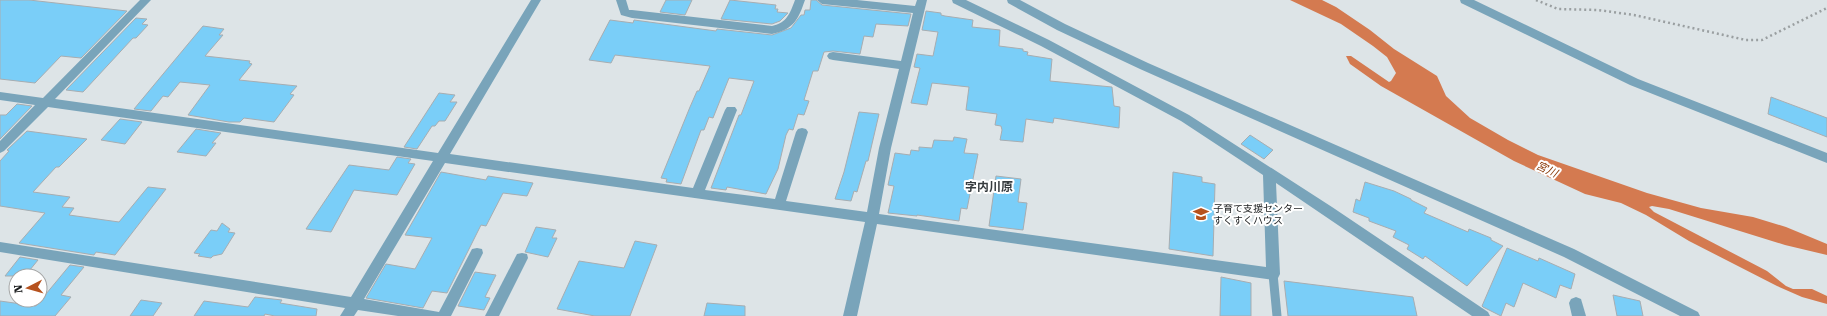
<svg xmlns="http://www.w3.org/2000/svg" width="1827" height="316" viewBox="0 0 1827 316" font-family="'Roboto Serif','Noto Sans JP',serif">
<rect width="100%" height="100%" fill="#dde4e7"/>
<polygon fill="#d47a50" points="1290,0 1322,0 1336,7 1370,30 1394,49 1437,76 1446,96 1470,118 1508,140 1538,155 1647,193 1701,208 1753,217 1786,227 1827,244 1827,255 1785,245 1669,209 1652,206 1649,207 1654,212 1767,271 1786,286 1793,289 1812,289 1827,296 1827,304 1802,297 1777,286 1689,241 1646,215 1621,203 1585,194 1514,161 1381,86 1350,64 1346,56 1351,56 1389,82 1391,81 1396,73 1387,57 1373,46 1341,24"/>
<g fill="#7acef8" stroke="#a7adb1">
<polygon points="0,0 29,0 127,11 81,58 61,56 35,83 0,79"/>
<polygon points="666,0 692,0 685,15 660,12"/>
<polygon points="730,0 776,5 775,9 778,9 777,12 788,13 780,21 772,24 721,19"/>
<polygon points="811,0 816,0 822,5 911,14 908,26 876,24 873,37 864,36 860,54 833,51 824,52 818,71 813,71 804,100 809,101 804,115 798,114 793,130 789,129 786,135 778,169 766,194 727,187 726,190 711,188 739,115 741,115 754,81 729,78 713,118 709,117 704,130 701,130 681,184 666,182 667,179 661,178 690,107 697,91 699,91 710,66 615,55 611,63 589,60 610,20 633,23 634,20 716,31 717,29 772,35 791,28 801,15 804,15 805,10 810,10"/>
<polygon points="926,11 941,13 941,15 945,16 973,20 972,27 1000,30 999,46 1023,49 1023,51 1028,52 1027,55 1052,59 1050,81 1112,87 1114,106 1120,107 1119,128 1054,118 1053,123 1026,119 1023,142 1000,140 1002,130 1001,126 995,125 997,114 966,110 969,87 932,83 927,105 911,103 920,68 914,67 917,54 933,56 938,32 922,30"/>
<polygon points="136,18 147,19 142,24 148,25 136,38 133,38 83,92 66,90"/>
<polygon points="203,26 224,29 219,35 223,35 205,56 250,61 249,63 252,64 239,80 297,86 290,94 294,95 274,122 244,118 240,122 229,122 188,115 210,85 180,82 168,97 163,96 151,111 134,109"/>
<polygon points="439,93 455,95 450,102 457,102 445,121 439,121 435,126 432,126 417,149 404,147"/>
<polygon points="1771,97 1827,118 1827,137 1768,114"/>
<polygon points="17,104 32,106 0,139 0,115 6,115"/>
<polygon points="859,112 879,114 868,161 866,161 857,192 854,191 851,201 835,199 844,172"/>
<polygon points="120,119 142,122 125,144 101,140"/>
<polygon points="196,129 221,133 212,143 216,143 206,156 177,152"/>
<polygon points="27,131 87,139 59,167 56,167 33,192 70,197 62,207 74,208 69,215 119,222 148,187 166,189 115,255 96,252 94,255 19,243 45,213 0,206 0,161 9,151 7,150"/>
<polygon points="1250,135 1273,150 1264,159 1241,144"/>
<polygon points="954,137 967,139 964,153 978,154 967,209 961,208 959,221 917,215 917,216 888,213 894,186 888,185 895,153 910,155 911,150 919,151 919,147 932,148 934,140 953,141"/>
<polygon points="397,157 411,159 408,163 415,164 397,195 354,190 331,232 306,229 349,165 389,170"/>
<polygon points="441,172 486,180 488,176 533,183 527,196 503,193 486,226 481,225 447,293 432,291 423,308 366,298 386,264 415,269 432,238 405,235"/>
<polygon points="1173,172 1202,177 1202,182 1215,184 1213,256 1169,249"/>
<polygon points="996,176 1021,179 1018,202 1027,203 1023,230 989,226"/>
<polygon points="1365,182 1394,191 1411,199 1411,200 1427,208 1424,213 1468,232 1469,229 1491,238 1491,240 1503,246 1467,286 1425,256 1423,259 1407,249 1409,245 1393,237 1396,231 1369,221 1369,218 1353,212 1356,199 1360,201"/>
<polygon points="222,223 230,229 228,232 235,233 222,254 213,256 211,258 198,256 200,254 194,253 211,230 217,231"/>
<polygon points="536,227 556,230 552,238 557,238 548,257 525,252"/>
<polygon points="635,241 657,245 630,316 595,316 557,309 579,261 624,268"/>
<polygon points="1507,248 1538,261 1539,258 1575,274 1571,289 1560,285 1556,298 1523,283 1514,307 1506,303 1501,316 1483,307 1482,306"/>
<polygon points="20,257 38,260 25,276 5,276"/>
<polygon points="70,265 84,267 61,295 71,297 55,316 0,316 0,301 36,306"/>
<polygon points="475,272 496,275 485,297 490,298 484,310 458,306"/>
<polygon points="1221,277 1251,283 1251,316 1220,316"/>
<polygon points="1284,281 1413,297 1417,316 1288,316"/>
<polygon points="1613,295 1640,301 1643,316 1617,316"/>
<polygon points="255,297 282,300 280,303 317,309 316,316 275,316 265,314 264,316 194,316 204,301 248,307"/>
<polygon points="141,300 162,303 153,316 130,316"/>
<polygon points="707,303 745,306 745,316 704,316"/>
</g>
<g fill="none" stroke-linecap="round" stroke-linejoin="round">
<polyline stroke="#9a9fa1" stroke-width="2.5" stroke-dasharray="2 3" stroke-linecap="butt" points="1536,0 1558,9 1598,10 1634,15 1746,40 1762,40 1827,8"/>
<polyline stroke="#79a4ba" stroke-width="9" points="1273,274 1277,316"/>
<g fill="#79a4ba" fill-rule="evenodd">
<polygon points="140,0 151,0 55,99 438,153 531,0 541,0 450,154 693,188 725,110 727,107 735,107 737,110 705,190 775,199 796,132 798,129 802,128 806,129 808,132 786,201 867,212 879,148 899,69 833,60 829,59 827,56 829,53 833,52 901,61 913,13 822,4 817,0 857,0 915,6 917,0 927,0 891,148 879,214 1266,267 1263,175 1181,121 1041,46 953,3 952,0 966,0 1049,40 1189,115 1332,207 1488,312 1490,316 1472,316 1276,183 1280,274 1278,278 1273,280 877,224 857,316 843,316 865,222 445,163 364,299 439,312 472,249 477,248 482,249 483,253 451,316 398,316 358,310 354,316 340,316 345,308 0,252 0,242 351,297 433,161 48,107 4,151 0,153 0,141 35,105 0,100 0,92 43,98"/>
<path d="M616,0H626L629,10H632L772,26C787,23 790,13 795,0H805C798,20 794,29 772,34L632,18L621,15Z"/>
<polygon points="1007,0 1020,0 1065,24 1148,63 1574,249 1698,312 1700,316 1680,316 1564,257 1140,69 1057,30 1008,3"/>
<polygon points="1460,0 1474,0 1638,79 1827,153 1827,163 1630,85 1461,3"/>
<polygon points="522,253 527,254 528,258 499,316 485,316 517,254"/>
<polygon points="1576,297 1581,299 1586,316 1572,316 1569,303 1571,299"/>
</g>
</g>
<defs>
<symbol id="school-bare" viewBox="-9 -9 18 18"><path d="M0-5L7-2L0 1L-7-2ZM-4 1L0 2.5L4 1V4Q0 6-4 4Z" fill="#b6521e" stroke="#fff" stroke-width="2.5" paint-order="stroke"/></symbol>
</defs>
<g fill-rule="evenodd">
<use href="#school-bare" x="1190" y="203" width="22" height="22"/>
</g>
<g text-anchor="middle" stroke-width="4" stroke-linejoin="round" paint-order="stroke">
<g font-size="10" fill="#1c1e1f" stroke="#fff" text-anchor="start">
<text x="1213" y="212">子育て支援センター<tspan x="1213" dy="12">すくすくハウス</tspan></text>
</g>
<g font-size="11" font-style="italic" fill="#873401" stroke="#fff">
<text transform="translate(1547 169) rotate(25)" y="4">宮川</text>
</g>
<g font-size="12" font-weight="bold" fill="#373c3f" stroke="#fff">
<text x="989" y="191">字内川原</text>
</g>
</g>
<g transform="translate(28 288) rotate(264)"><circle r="19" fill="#ffffff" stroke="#a4a5a5"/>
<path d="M0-3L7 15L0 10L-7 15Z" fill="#b6521e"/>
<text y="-6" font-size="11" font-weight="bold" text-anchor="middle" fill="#1c1e1f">N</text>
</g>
</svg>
